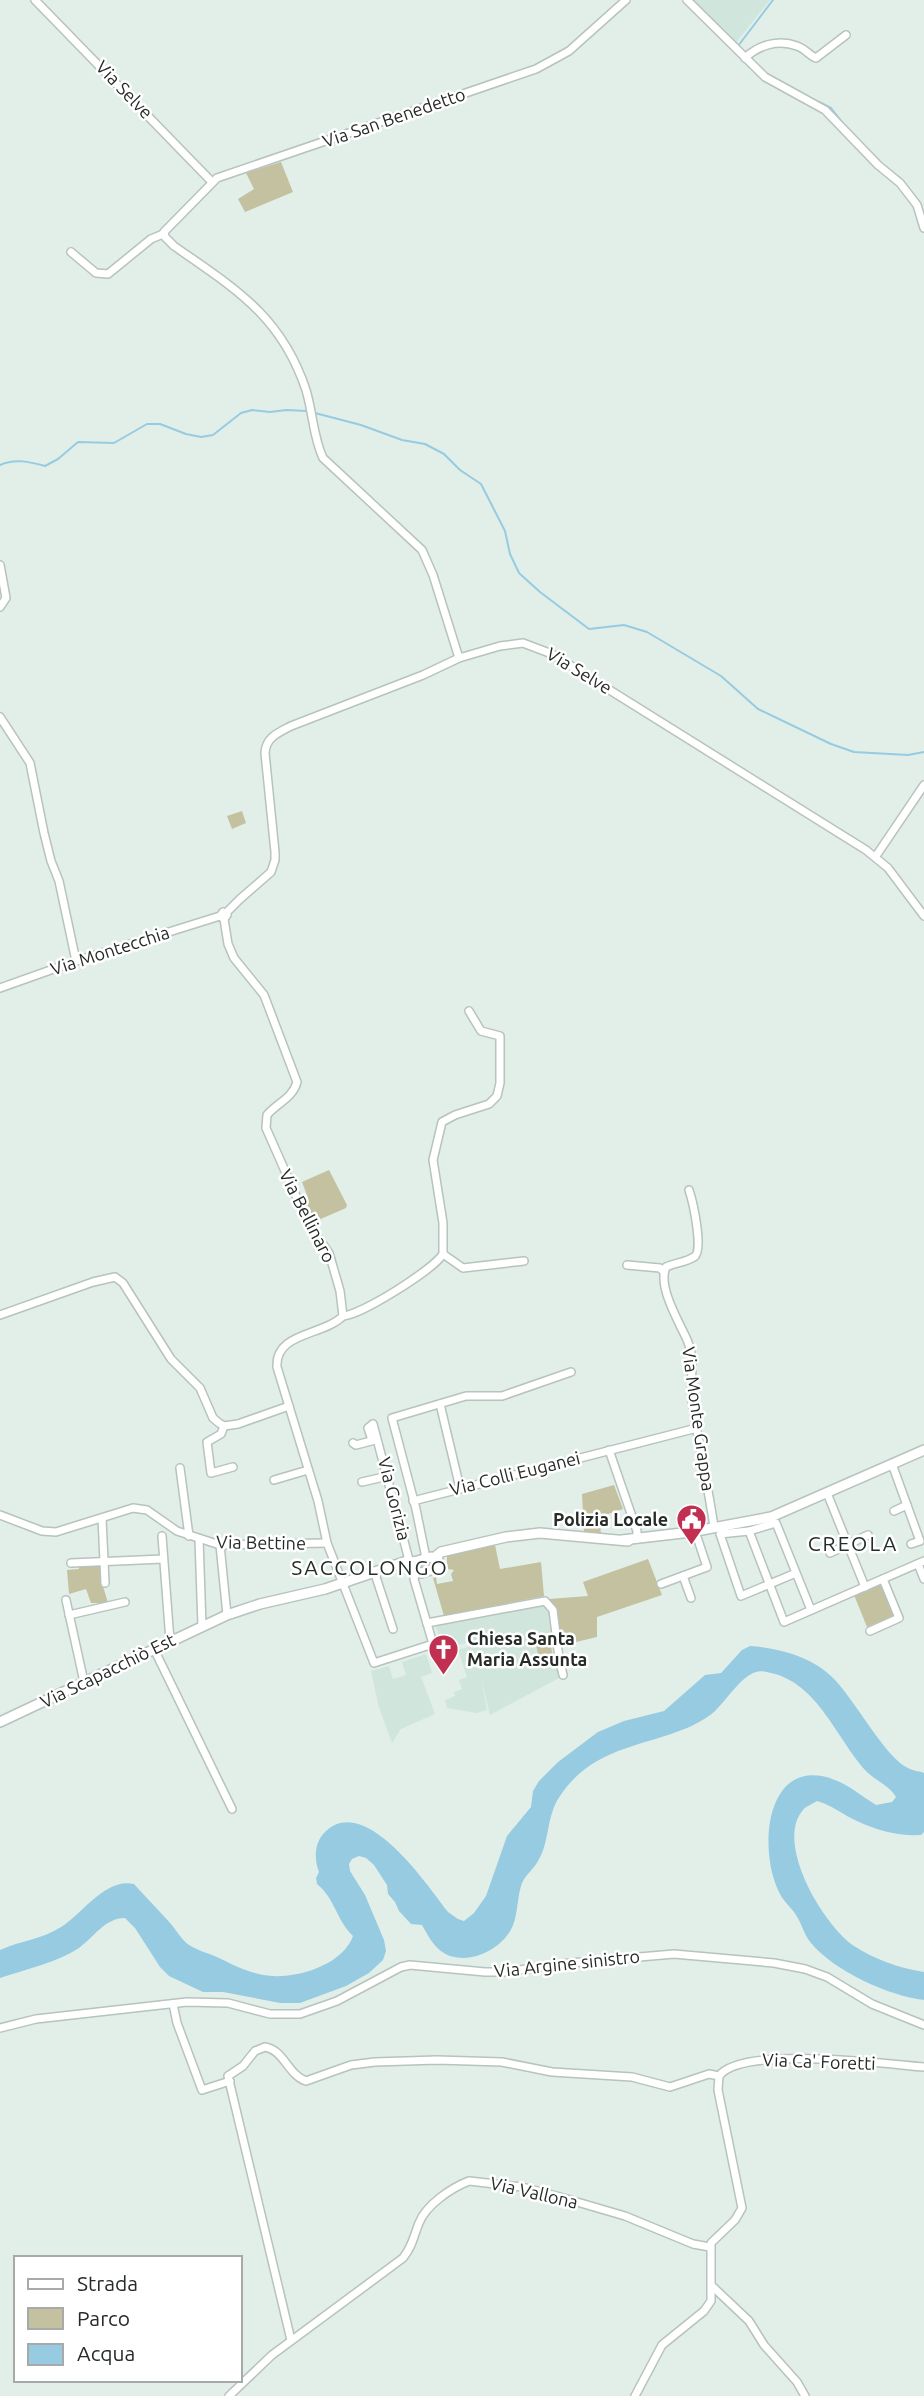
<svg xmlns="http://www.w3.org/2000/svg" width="924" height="2396" viewBox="0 0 924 2396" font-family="Ubuntu,sans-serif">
<rect width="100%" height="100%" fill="#e2efe8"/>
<g fill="#d0e5db">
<polygon points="691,0 770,0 735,44"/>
<polygon points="542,1604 548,1606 561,1677 490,1715 481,1677 487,1710 477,1713 447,1708 445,1700 455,1696 454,1692 462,1689 459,1680 467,1677 458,1650 473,1645 472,1641 445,1649 439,1638 435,1623 481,1616 484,1617 490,1614"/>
<polygon points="426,1654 432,1673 421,1677 435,1714 401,1729 392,1743 379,1707 371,1671 389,1666 393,1679 397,1678 406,1675 402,1662"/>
</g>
<g fill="#c3c19f">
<polygon points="281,162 293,192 245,212 238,199 254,189 246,173"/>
<polygon points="242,811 246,823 232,829 227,816"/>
<path d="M329,1170L347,1205L346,1208L316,1221C310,1215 306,1208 304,1199L308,1198L302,1182Z"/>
<polygon points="614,1485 623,1509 599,1517 601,1534 584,1532 582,1494"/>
<polygon points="495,1545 500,1569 541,1562 544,1596 444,1616 433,1578 436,1577 437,1584 453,1581 451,1574 454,1570 447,1569 447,1556"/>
<polygon points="648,1559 662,1595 597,1617 597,1637 559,1646 549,1599 588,1596 583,1582"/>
<polygon points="79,1566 101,1566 102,1583 108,1603 91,1603 86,1589 69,1594 67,1570 79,1569"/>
<polygon points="882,1584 895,1615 867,1627 854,1595"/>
<polygon points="549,1636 553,1658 539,1660 535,1638"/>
</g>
<path fill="#96cbe2" d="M750,1646C778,1648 810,1656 831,1676C853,1696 885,1758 908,1768C913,1771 919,1771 924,1773V1832L921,1835C898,1836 878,1831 857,1821C843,1815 832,1805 817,1801C813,1804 806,1806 803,1810C774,1843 824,1926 854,1946C876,1960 899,1968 924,1972V2000C889,1996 834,1971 811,1943C804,1935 802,1924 796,1915C792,1908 784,1902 780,1894C757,1851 765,1753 835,1780C849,1785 863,1797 876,1805L892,1802L896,1797C889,1785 874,1780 865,1770C836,1737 817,1683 771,1673C766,1672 761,1670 756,1672C741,1676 726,1701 714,1712C707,1718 696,1724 687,1728C638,1748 592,1748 560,1796C546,1816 550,1842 538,1861C534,1869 526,1874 522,1883C518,1894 518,1907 515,1919C510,1941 486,1957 464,1958C440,1958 432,1943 422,1925L411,1924L399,1911L395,1902L388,1894L387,1885L374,1865L366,1858L359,1856L352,1859L349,1864L350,1871L365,1895L384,1940L386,1951L383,1960L369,1973L346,1986L300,2003H280L223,1992H203L169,1976L160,1967L135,1928L125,1918C105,1918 94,1937 79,1948C56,1963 26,1969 0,1978V1950C19,1941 43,1939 61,1927C82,1914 106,1877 134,1884C146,1897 159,1911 171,1924C177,1931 181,1939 189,1945C198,1951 209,1953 219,1958C231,1964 245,1971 259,1974C289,1982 342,1967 353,1936C335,1918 336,1900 317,1884L316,1878L319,1872C314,1859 314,1843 325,1832C365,1792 428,1886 448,1912L458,1919L464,1921L474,1913L486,1896L507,1836L531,1807L533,1791L539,1781L558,1762L598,1732L624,1721L664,1711L705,1675L721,1673L742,1650Z"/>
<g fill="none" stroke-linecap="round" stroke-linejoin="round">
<g stroke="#96cbe2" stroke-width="2">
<polyline points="738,46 773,0"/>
<polyline points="819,102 831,108 845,126"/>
<polyline points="891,171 901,179"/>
<polyline points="903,181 919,202 924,214"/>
<polyline points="315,413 361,425 402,440 425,444 444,454 460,470 481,484 505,531 510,554 519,573 540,592 589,629 624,625 647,632 721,676 758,709 831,744 854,752 908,755 924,752"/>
<path d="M0,465C15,458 30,462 45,466L58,459L78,442L114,443L147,424H160L186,434L201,437L213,435L241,413L252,410L270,412L286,410L307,411"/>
</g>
<defs>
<g id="minor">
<polyline points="35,0 212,182"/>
<polyline points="687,0 765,77 825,110 878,165 900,183 917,205 924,228"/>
<path d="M745,58C759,45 778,39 797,46C804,48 809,55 816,58L846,35"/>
<polyline points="71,252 96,273 108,274 151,239 163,234"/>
<polyline points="0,565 6,598 0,607"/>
<path d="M459,658L433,575L422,550L323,458C313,437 313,413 306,390C281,315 234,288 174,246L165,237L164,232L217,178L536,69L569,51L626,0"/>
<polyline points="0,717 30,763 44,833 51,861 59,881 76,961"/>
<polyline points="876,856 924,785"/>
<path d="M226,913L240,899L271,872L275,860V852L265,753C266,737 278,733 291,726L423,675L459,658L500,646L523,643L552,654L866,850L888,868L924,916"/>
<path d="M224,919L228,944L234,958L264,995L297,1082C293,1098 277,1103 267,1115L266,1128L308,1223L329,1253L340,1291L343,1316C323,1336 275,1332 277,1367L318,1501L327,1543L374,1663L433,1644L414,1579L416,1572"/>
<polyline points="0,988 76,961 220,916 223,912 227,915 224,919 220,916"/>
<path d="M689,1190C693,1202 704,1251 694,1257C686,1262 675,1263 666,1267C657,1287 680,1323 688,1342C696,1362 689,1380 692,1400C698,1443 708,1485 714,1527"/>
<polyline points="443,1254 463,1268 524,1261"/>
<polyline points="627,1265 660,1268 664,1272"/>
<polyline points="0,1315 93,1282 115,1277 123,1283 171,1359 200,1388 213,1418 219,1423 224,1426 238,1424 289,1406"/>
<path d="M343,1316C361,1315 433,1270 443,1254V1223L433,1160L442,1122L455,1115L489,1104L497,1096L500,1083V1036L481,1031L469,1011"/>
<polyline points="440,1404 460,1488"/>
<polyline points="224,1426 221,1434 207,1442 211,1473 233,1467"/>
<polyline points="372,1440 368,1428 373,1424 409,1560"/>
<polyline points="353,1443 356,1445 375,1440"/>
<polyline points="609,1450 637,1531 637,1539"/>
<polyline points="892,1464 920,1541 911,1544"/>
<polyline points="180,1468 189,1536"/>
<polyline points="274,1480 308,1470"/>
<polyline points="362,1482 388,1476"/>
<polyline points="827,1493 865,1587"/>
<polyline points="413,1501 697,1428"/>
<polyline points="894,1511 907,1505"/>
<polyline points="0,1515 42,1531 56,1532 133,1508 147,1510 177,1531 220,1545 327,1543"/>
<polyline points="102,1518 105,1583"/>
<polyline points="749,1531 784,1622 924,1561"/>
<polyline points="162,1536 170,1641"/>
<polyline points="199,1539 202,1626"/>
<polyline points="220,1545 227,1615"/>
<polyline points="830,1553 868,1535"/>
<polyline points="426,1558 416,1509 392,1418 466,1396 502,1396 571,1372"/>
<polyline points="71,1563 163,1559"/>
<polyline points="918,1564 924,1579"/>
<polyline points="374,1571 393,1629"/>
<polyline points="796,1573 741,1596 720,1534 749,1531 776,1523 811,1610"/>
<polyline points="683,1576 691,1598"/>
<polyline points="661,1584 707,1567 695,1531"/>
<polyline points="66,1600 84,1682"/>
<polyline points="69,1615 125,1602"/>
<polyline points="427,1623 545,1601 553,1610 559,1658 563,1675"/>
<polyline points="870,1631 899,1618 883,1579"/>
<polyline points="154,1649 232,1809"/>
<polyline points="173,2004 177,2023 202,2090 230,2081"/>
<polyline points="0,2028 36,2019 187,2002 228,2003 270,2014 300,2014 337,2001 401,1967 410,1965 485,1972 507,1972 559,1964 674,1954 774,1963 805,1969 827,1977 872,2004 924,2025"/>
<path d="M719,2076C742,2045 886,2064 924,2067"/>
<polyline points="712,2286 749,2321 764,2345 797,2382 805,2396"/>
<path d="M291,2340L228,2076L243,2066L255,2051L265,2047C284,2050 288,2075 306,2081L351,2065L375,2062L437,2060L502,2062L552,2072L632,2077L670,2087L709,2074L719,2076"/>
<path d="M229,2396L272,2355L403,2258C413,2245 413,2238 419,2223C426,2205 451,2188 469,2181L522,2187L560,2197L625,2216L693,2244L710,2247"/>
<polyline points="635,2396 662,2345 704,2311 711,2301 711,2243 735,2220 742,2208 718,2090 719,2076"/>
</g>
<g id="major">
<polyline points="622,1540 691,1532 771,1517 924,1450"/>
<polygon points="431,1557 438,1560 437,1568 421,1573 415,1571 414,1562"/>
<polyline points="435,1557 441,1552 506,1537 540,1533 628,1541"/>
<polyline points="0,1722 227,1615 260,1604 325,1589 407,1561 414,1562"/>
</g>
</defs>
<use href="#minor" stroke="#b7c3bd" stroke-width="10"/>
<use href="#major" stroke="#b7c3bd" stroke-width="12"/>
<use href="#minor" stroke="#fff" stroke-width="7"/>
<use href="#major" stroke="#fff" stroke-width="9"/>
</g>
<defs>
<symbol id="civic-pin" viewBox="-11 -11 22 30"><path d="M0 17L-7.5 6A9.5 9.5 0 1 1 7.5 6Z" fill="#c13050" stroke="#fff"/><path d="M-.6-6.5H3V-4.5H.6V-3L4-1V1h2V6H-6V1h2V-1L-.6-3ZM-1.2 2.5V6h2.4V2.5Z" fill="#fff"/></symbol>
<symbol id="church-pin" viewBox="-11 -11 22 30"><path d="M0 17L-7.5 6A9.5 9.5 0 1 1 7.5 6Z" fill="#c13050" stroke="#fff"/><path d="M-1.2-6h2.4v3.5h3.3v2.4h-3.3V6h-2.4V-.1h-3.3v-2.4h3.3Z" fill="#fff"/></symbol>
</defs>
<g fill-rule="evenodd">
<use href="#civic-pin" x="674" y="1502" width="35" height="47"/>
<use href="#church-pin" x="426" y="1632" width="35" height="47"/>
</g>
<g text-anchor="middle" stroke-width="5" stroke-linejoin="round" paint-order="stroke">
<g font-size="18" fill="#262b28" stroke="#fff">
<text transform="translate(124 90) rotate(46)" y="6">Via Selve</text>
<text transform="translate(394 118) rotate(-19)" y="6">Via San Benedetto</text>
<text transform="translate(579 671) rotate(31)" y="6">Via Selve</text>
<text transform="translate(110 951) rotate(-18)" y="6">Via Montecchia</text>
<text transform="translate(307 1216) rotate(63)" y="6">Via Bellinaro</text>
<text transform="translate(698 1419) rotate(82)" y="6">Via Monte Grappa</text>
<text transform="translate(515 1474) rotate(-14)" y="6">Via Colli Euganei</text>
<text transform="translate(394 1499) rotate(76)" y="6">Via Gorizia</text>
<text transform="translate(261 1543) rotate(1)" y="6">Via Bettine</text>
<text transform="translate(108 1671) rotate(-26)" y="6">Via Scapacchiò Est</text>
<text transform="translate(567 1964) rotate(-6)" y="6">Via Argine sinistro</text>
<text transform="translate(819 2062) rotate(2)" y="6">Via Ca' Foretti</text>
<text transform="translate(534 2193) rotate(13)" y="6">Via Vallona</text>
</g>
<g font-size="18" font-weight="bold" fill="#262b28" stroke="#fff" text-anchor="end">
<text x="668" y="1526">Polizia Locale</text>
<text x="467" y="1645" text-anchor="start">Chiesa Santa<tspan x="467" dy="21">Maria Assunta</tspan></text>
</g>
<g font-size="21" letter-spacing="2" fill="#242e29" stroke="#fff">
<text x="853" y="1551">CREOLA</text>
<text x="370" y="1575">SACCOLONGO</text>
</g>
</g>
<rect x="14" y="2256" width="228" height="126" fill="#ffffff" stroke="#a8aaa9" stroke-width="2"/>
<rect x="28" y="2279" width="35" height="10" fill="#ffffff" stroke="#a8aaa9" stroke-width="2"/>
<text x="77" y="2291" font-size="21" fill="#262b28">Strada</text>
<rect x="28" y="2308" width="35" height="21" fill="#c3c19f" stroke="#a8aaa9" stroke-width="2"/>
<text x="77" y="2326" font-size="21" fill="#262b28">Parco</text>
<rect x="28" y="2344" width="35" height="21" fill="#96cbe2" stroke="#a8aaa9" stroke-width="2"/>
<text x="77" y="2361" font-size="21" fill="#262b28">Acqua</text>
</svg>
